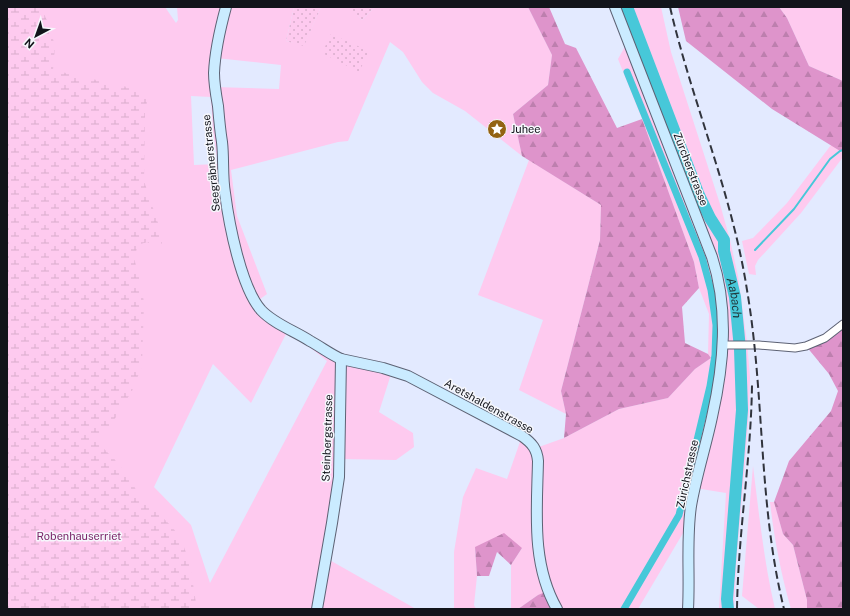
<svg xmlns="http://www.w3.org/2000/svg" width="850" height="616" viewBox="0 0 850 616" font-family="'Public Sans',sans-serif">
<defs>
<pattern id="forest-firs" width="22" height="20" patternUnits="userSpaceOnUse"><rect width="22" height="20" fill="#de94cb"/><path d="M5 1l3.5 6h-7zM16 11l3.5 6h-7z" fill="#bd7fae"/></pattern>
<pattern id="wetland-marsh" width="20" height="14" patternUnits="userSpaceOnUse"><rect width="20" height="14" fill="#fecaef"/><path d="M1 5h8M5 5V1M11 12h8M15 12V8" fill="none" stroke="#d9adcc"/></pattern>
<pattern id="garden-dots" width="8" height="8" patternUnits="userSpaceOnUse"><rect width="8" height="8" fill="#fecaef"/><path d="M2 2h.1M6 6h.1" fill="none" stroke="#d9adcc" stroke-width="1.8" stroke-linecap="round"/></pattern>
</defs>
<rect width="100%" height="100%" fill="#e3eaff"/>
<g fill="#fecaef" fill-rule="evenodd">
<path d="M7,7H165L176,23L178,20L177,7H294L286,41L304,45L321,7H352L351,9L362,20L375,7H528L552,55L548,85L513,114L522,156L465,111L433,93L422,82L403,52L390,42L348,141L338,142L231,170L237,216L267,294L256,302L324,351L392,371L379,412L413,433L414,447L396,460L340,459L326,558L416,609H7ZM216,58L281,65L279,89L215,87ZM191,96L211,97L213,132L218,164L194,165ZM286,334L306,344L327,361L210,583L191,525L154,487L213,364L251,403Z"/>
<polygon points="615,7 661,7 671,52 720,204 730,240 738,276 747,342 750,377 749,410 745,464 737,553 734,609 719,609 726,493 695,488 689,523 638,609 557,609 538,595 518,609 511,609 511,565 522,548 475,547 477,576 474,605 476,609 454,609 454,552 463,497 476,468 507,479 522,436 536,448 564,438 619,409 668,398 695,369 711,358 708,354 709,314 699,288 694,262 642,119 618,59 628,41"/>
<polygon points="779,7 843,7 843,81 809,66 787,18"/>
<polygon points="831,145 840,151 843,150 843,157 801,213 758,260 755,266 756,275 749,274 742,241 753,238 787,203"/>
<polygon points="529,160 601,205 600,240 561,391 566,414 519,390 543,320 478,295"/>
<path d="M753,466C759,514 764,562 775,609H759L742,596Z"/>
<path d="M770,502H774L783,534L793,545L807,600V609H791C781,574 774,538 770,502Z"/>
</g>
<g fill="url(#forest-firs)">
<polygon points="528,7 549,7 565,44 576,48 617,128 642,119 694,262 699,288 682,307 685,343 708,354 711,358 695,369 668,398 619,409 564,438 566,414 561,391 600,240 601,205 522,156 513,114 548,85 552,55"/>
<polygon points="678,7 779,7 787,18 809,66 843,81 843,150 840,151 772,109 686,41"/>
<polygon points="843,324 843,609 807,609 807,600 793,545 783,534 774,502 789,461 831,411 838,391 829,374 806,346"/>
<polygon points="504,533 522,548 511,565 497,552 489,576 477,576 475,547"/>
<polygon points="548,591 557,609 518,609 538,595"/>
</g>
<path fill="url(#wetland-marsh)" d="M7,7H41L49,25L55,46L53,70L149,92L145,112L144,181L163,238L161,246H154L147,242L138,245L134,258L140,281L144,302L142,366L132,391L114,420L97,442C105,450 113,457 120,466C126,474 131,483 137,491C149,507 170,521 180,538C191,559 193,586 197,609H7Z"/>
<g fill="url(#garden-dots)">
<polygon points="294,7 321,7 304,46 286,41"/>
<polygon points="352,7 375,7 362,20 350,9"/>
<polygon points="331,34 369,51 359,72 322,53"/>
</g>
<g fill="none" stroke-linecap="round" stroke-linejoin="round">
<polyline stroke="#47c8d9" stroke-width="2" points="755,250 794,209 830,159 840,151 843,150"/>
<polyline stroke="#47c8d9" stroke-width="7" points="624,609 679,515 710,386 715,355 716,325 711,290 702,257 627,72"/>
<path stroke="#47c8d9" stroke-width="12" id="s1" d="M627,7L698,193L710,218L724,240V251L735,297L740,349L742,410L727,599L728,609"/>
<defs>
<polyline id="street" points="723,345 759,345 795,348 806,346 825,338 843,324"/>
<g id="secondary">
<path d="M226,7C220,29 215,50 214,73C214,84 216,95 218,106C219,118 220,130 222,142C224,159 222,176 225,193C229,224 241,287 261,310C274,324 295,331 310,341C321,347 330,354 341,359L339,477L332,523L317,609"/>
<path d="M615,7L712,257C729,309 724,364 712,417C706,446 696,476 691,506C686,540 690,575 688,609"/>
<path d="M341,359L383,368L408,376L522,436C532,443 537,449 538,461C537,510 531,564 557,609"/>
</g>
</defs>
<use href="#street" stroke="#5d6274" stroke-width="9"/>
<use href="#secondary" stroke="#5d6274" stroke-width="12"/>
<use href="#street" stroke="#fff" stroke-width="7"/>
<use href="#secondary" stroke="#caebff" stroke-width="10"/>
<g stroke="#31343d" stroke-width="2" stroke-dasharray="8 4" stroke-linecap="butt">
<path d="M670,7C692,102 732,193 747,290C765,396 758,504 784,609"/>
<path d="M737,609C738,534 751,460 752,385"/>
</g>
</g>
<defs>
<symbol id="sight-disc" viewBox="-11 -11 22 22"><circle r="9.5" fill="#936312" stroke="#f6f7fc"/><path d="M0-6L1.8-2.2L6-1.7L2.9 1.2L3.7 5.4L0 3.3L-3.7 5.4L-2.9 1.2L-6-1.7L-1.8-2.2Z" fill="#fff"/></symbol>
</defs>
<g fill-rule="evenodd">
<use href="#sight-disc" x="486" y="118" width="22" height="22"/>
</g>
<g text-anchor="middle" stroke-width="3" stroke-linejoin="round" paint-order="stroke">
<g font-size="11" fill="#12141b" stroke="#f6f7fc" text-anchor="start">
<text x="511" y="133">Juhee</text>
</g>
<g font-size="11" fill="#12141b" stroke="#f6f7fc">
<text transform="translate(211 163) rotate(-96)" y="4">Seegräbnerstrasse</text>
<text transform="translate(691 169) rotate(69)" y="4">Zürcherstrasse</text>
<text transform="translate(489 406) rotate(29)" y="4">Aretshaldenstrasse</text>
<text transform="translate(327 438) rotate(-88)" y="4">Steinbergstrasse</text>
<text transform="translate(687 474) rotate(-78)" y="4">Zürichstrasse</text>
</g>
<g font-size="11" fill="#7b266a" stroke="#f6f7fc">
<text x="79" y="540">Robenhauserriet</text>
</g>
<g font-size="12" font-style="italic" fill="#20373a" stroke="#f6f7fc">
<text dy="4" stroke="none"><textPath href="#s1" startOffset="312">Aabach</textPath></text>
</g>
</g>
<rect width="850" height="616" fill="none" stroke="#12141b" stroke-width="16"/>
<g transform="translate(36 36) rotate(221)" stroke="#f6f7fc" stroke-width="3" paint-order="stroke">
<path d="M0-3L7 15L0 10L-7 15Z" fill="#12141b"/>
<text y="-6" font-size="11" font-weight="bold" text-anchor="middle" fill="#12141b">N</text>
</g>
</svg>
